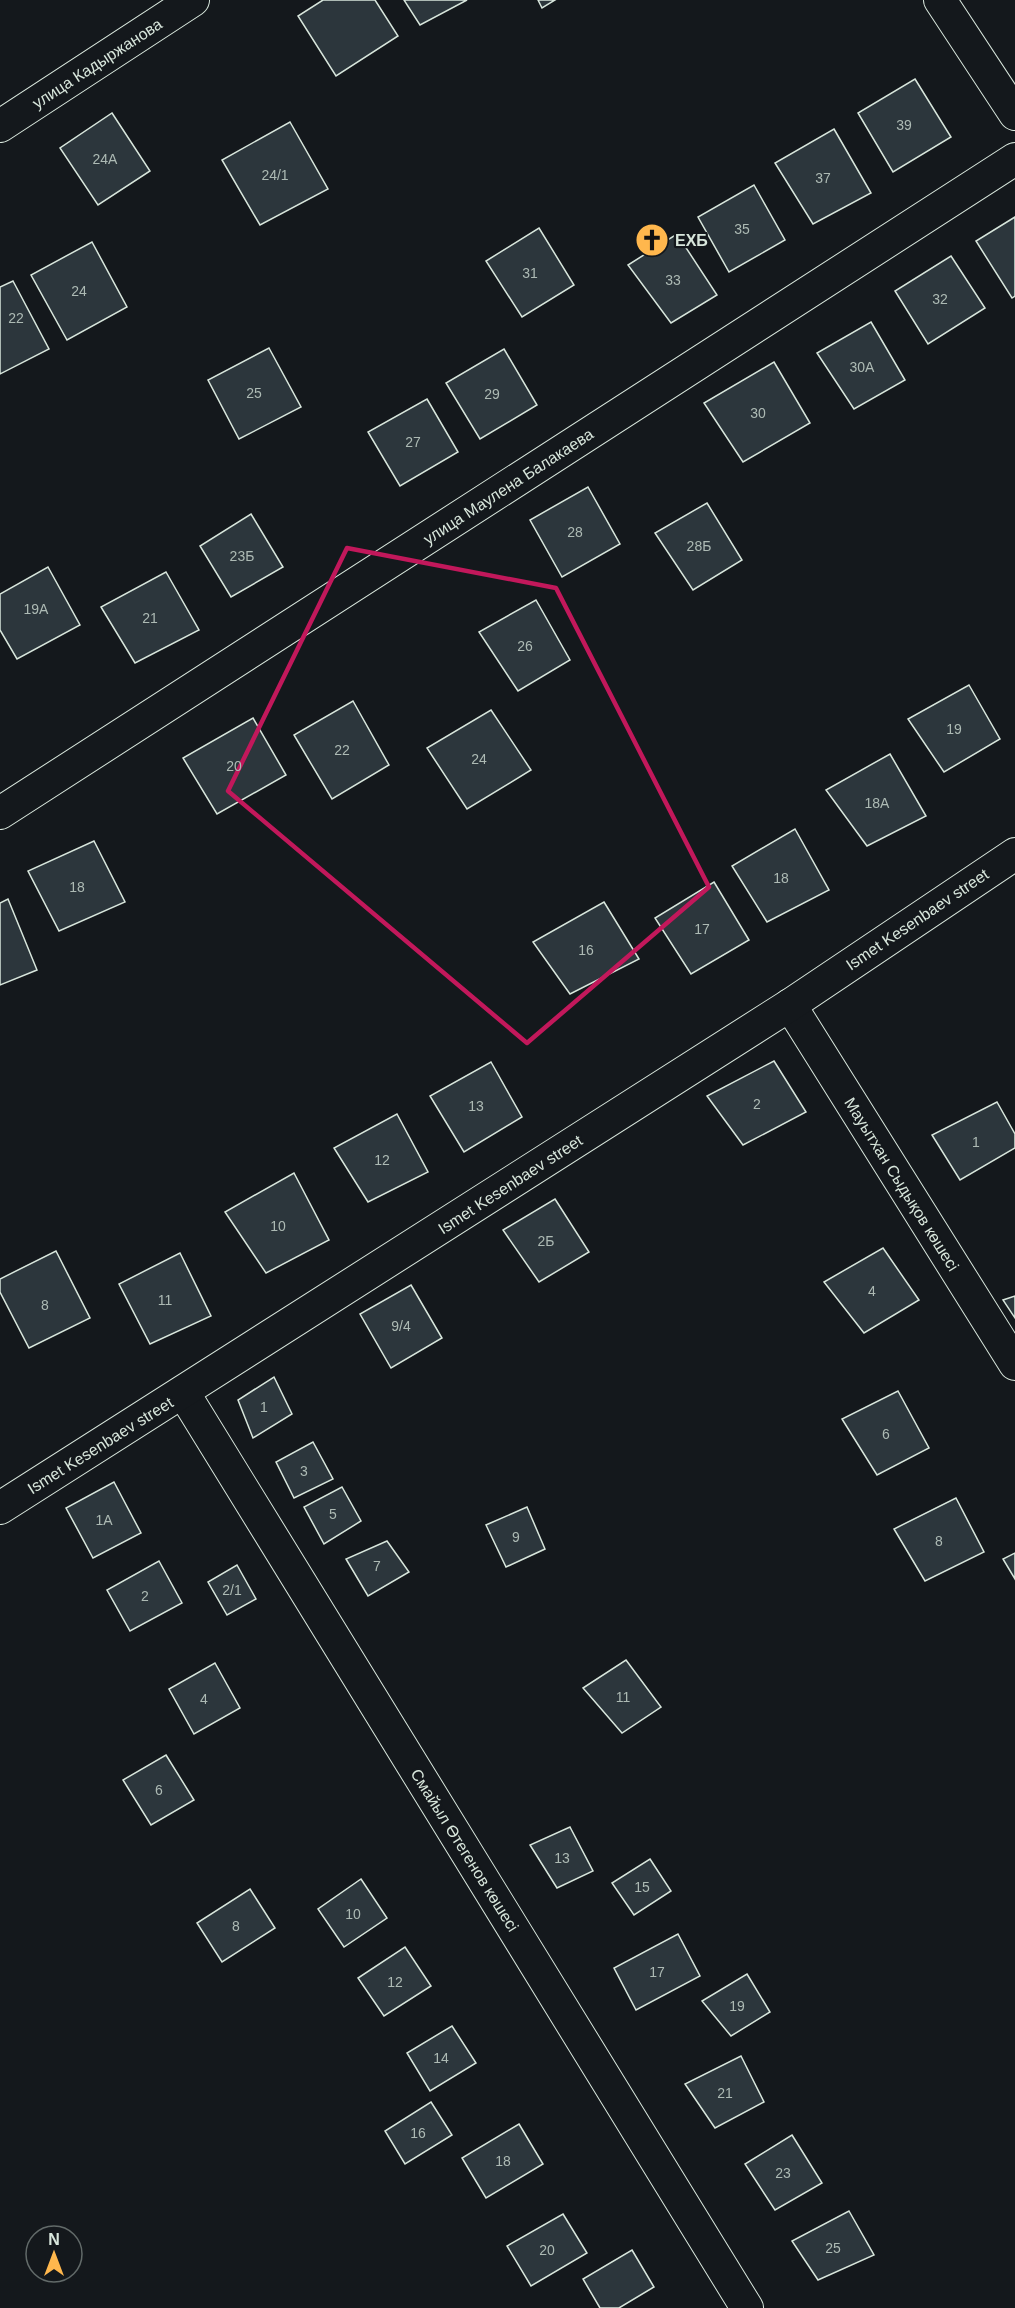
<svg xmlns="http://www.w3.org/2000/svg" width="1015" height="2308" viewBox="0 0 1015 2308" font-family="Arial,sans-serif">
<rect width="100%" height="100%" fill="#14181c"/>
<g fill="#2c363c" stroke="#d8e6dc" stroke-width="1.5">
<polygon points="323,0 375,0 398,36 336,76 298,16"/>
<polygon points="404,0 467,0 420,25"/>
<polygon points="538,0 555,0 542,8"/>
<polygon points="915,79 951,137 893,172 858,113"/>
<polygon points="112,113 150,171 98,205 60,148"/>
<polygon points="290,122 328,189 260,225 222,160"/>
<polygon points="834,129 871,193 813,224 775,163"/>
<polygon points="754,185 785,240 729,272 698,217"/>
<polygon points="1015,217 1015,296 1012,298 976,241"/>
<polygon points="539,228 574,285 522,317 486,261"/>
<polygon points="677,234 717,295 671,323 628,265"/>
<polygon points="92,242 127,307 67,340 31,275"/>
<polygon points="951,256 985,308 928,344 895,291"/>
<polygon points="13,281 49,349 0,374 0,287"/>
<polygon points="871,322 905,380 854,409 817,353"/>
<polygon points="269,348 301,407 239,439 208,380"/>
<polygon points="504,349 537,405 480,439 446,383"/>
<polygon points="774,362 810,423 743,462 704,403"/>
<polygon points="427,399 458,452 400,486 368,432"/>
<polygon points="588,487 620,544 562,577 530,520"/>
<polygon points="707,503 742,560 693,590 655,533"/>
<polygon points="251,514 283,567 231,597 200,546"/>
<polygon points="48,567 80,625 17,659 0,630 0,594"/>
<polygon points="166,572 199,630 135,663 101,607"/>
<polygon points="536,600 570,660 518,691 479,632"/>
<polygon points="969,685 1000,739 944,772 908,719"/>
<polygon points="353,701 389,765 332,799 294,735"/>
<polygon points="491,710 531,770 467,809 427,748"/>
<polygon points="253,718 286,775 217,814 183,758"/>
<polygon points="890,754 926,816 867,846 826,790"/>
<polygon points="795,829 829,890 767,922 732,866"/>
<polygon points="94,841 125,902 59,931 28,871"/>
<polygon points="714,882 749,940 691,974 655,918"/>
<polygon points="8,899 37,970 0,985 0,903"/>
<polygon points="604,902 639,959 570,994 533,942"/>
<polygon points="774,1061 806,1112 743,1145 707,1096"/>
<polygon points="491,1062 522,1117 464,1152 430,1096"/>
<polygon points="997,1102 1015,1134 1015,1148 960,1180 932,1135"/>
<polygon points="397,1114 428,1172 368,1202 334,1148"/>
<polygon points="294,1173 329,1240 266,1273 225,1212"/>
<polygon points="555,1199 589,1252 539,1282 503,1230"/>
<polygon points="883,1248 919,1300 864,1333 824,1282"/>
<polygon points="56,1251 90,1318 29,1348 0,1292 0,1279"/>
<polygon points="180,1253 211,1316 150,1344 119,1284"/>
<polygon points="411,1285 442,1338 391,1368 360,1314"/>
<polygon points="1015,1296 1015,1318 1003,1300"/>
<polygon points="274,1377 292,1414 253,1438 238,1400"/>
<polygon points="898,1391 929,1448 877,1475 842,1419"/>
<polygon points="313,1442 333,1479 294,1498 276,1462"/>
<polygon points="114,1482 141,1533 93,1558 66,1508"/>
<polygon points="342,1487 361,1521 324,1544 304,1507"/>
<polygon points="956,1498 984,1552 925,1581 894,1529"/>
<polygon points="527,1507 545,1549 506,1567 486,1525"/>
<polygon points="387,1541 409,1572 368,1596 346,1559"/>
<polygon points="1015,1553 1015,1579 1003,1559"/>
<polygon points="159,1561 182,1603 130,1631 107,1590"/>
<polygon points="237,1565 256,1599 227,1615 208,1582"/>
<polygon points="626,1660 661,1707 622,1733 583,1688"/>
<polygon points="215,1663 240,1708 194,1734 169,1689"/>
<polygon points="166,1755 194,1800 151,1825 123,1780"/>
<polygon points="570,1827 593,1871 557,1888 530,1845"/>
<polygon points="650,1859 671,1891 634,1915 612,1883"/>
<polygon points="361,1879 387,1918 344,1947 318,1909"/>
<polygon points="250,1889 275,1928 222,1962 197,1923"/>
<polygon points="678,1934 700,1976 636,2010 614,1968"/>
<polygon points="405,1947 431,1986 384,2016 358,1978"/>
<polygon points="747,1974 770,2012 731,2036 702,2001"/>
<polygon points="452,2026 476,2063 430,2091 407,2053"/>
<polygon points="741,2056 764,2102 715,2128 685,2084"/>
<polygon points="431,2102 452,2135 405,2164 385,2131"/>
<polygon points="519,2124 543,2164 486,2198 462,2158"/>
<polygon points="792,2135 822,2183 775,2210 745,2164"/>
<polygon points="849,2211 874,2255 818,2280 792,2241"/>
<polygon points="563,2214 587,2253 531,2286 507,2246"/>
<polygon points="632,2250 654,2287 619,2308 600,2308 583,2279"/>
</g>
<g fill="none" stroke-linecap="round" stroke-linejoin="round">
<defs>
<g id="street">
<polyline points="940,0 1015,114"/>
<polyline points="0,126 193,0"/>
<polyline points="0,813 1015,159"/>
<polyline points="790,1005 1015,1364"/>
<polyline points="183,1392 747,2308"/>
<polyline points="0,1508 790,1005 1015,854"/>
</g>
</defs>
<use href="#street" stroke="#d8e6dc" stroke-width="34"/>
<use href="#street" stroke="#14181c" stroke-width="32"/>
</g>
<path fill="none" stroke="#c2185b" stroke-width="4.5" stroke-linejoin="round" d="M347,548L556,588L709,887L527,1043L228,791Z"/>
<defs>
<symbol id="church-disc" viewBox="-11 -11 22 22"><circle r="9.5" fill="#ffb74d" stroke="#14181c"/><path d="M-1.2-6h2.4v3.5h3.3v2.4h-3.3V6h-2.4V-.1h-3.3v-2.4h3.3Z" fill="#111"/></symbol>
</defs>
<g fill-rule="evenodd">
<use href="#church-disc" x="633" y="221" width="38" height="38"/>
</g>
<g text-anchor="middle" stroke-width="4.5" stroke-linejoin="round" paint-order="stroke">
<g font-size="14" fill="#adbab4">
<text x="904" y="130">39</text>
<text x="105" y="164">24А</text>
<text x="275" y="180">24/1</text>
<text x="823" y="183">37</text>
<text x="742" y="234">35</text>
<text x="530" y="278">31</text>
<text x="673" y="285">33</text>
<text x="79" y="296">24</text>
<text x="940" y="304">32</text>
<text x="16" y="323">22</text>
<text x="862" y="372">30А</text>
<text x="254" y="398">25</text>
<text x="492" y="399">29</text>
<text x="758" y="418">30</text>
<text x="413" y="447">27</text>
<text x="575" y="537">28</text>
<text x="699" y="551">28Б</text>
<text x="242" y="561">23Б</text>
<text x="36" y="614">19А</text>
<text x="150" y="623">21</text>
<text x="525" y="651">26</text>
<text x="954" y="734">19</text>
<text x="342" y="755">22</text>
<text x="479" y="764">24</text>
<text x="234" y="771">20</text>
<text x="877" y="808">18А</text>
<text x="781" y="883">18</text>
<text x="77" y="892">18</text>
<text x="702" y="934">17</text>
<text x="586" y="955">16</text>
<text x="757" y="1109">2</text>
<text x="476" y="1111">13</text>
<text x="976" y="1147">1</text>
<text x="382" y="1165">12</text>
<text x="278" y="1231">10</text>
<text x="546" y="1246">2Б</text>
<text x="872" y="1296">4</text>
<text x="165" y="1305">11</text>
<text x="45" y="1310">8</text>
<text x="401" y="1331">9/4</text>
<text x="264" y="1412">1</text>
<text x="886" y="1439">6</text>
<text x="304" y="1476">3</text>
<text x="333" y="1519">5</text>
<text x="104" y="1525">1А</text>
<text x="516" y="1542">9</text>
<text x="939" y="1546">8</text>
<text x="377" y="1571">7</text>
<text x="232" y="1595">2/1</text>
<text x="145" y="1601">2</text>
<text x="623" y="1702">11</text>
<text x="204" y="1704">4</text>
<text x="159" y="1795">6</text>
<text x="562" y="1863">13</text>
<text x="642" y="1892">15</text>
<text x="353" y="1919">10</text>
<text x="236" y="1931">8</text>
<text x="657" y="1977">17</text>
<text x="395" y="1987">12</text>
<text x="737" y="2011">19</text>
<text x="441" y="2063">14</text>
<text x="725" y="2098">21</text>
<text x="418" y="2138">16</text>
<text x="503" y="2166">18</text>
<text x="783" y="2178">23</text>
<text x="833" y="2253">25</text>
<text x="547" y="2255">20</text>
</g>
<g font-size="16" fill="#d8e6dc" stroke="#14181c">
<text transform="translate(97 63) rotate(-33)" y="6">улица Кадыржанова</text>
<text transform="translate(508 486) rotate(-33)" y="6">улица Маулена Балакаева</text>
<text transform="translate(917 919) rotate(-34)" y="6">Ismet Kesenbaev street</text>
<text transform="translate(510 1184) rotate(-33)" y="6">Ismet Kesenbaev street</text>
<text transform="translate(902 1184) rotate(58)" y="6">Мауытхан Сыдықов көшесі</text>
<text transform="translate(100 1445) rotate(-32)" y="6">Ismet Kesenbaev street</text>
<text transform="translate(465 1850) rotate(58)" y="6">Смайыл Өтегенов көшесі</text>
</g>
<g font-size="16" font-weight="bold" fill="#d8e6dc" stroke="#14181c" text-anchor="start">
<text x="675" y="246">ЕХБ</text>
</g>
</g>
<g transform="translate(54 2254)"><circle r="28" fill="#14181c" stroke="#626a69" stroke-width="1.5"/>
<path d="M0-4.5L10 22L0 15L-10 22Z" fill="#ffb74d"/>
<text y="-9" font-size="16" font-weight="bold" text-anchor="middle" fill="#d8e6dc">N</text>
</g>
</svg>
